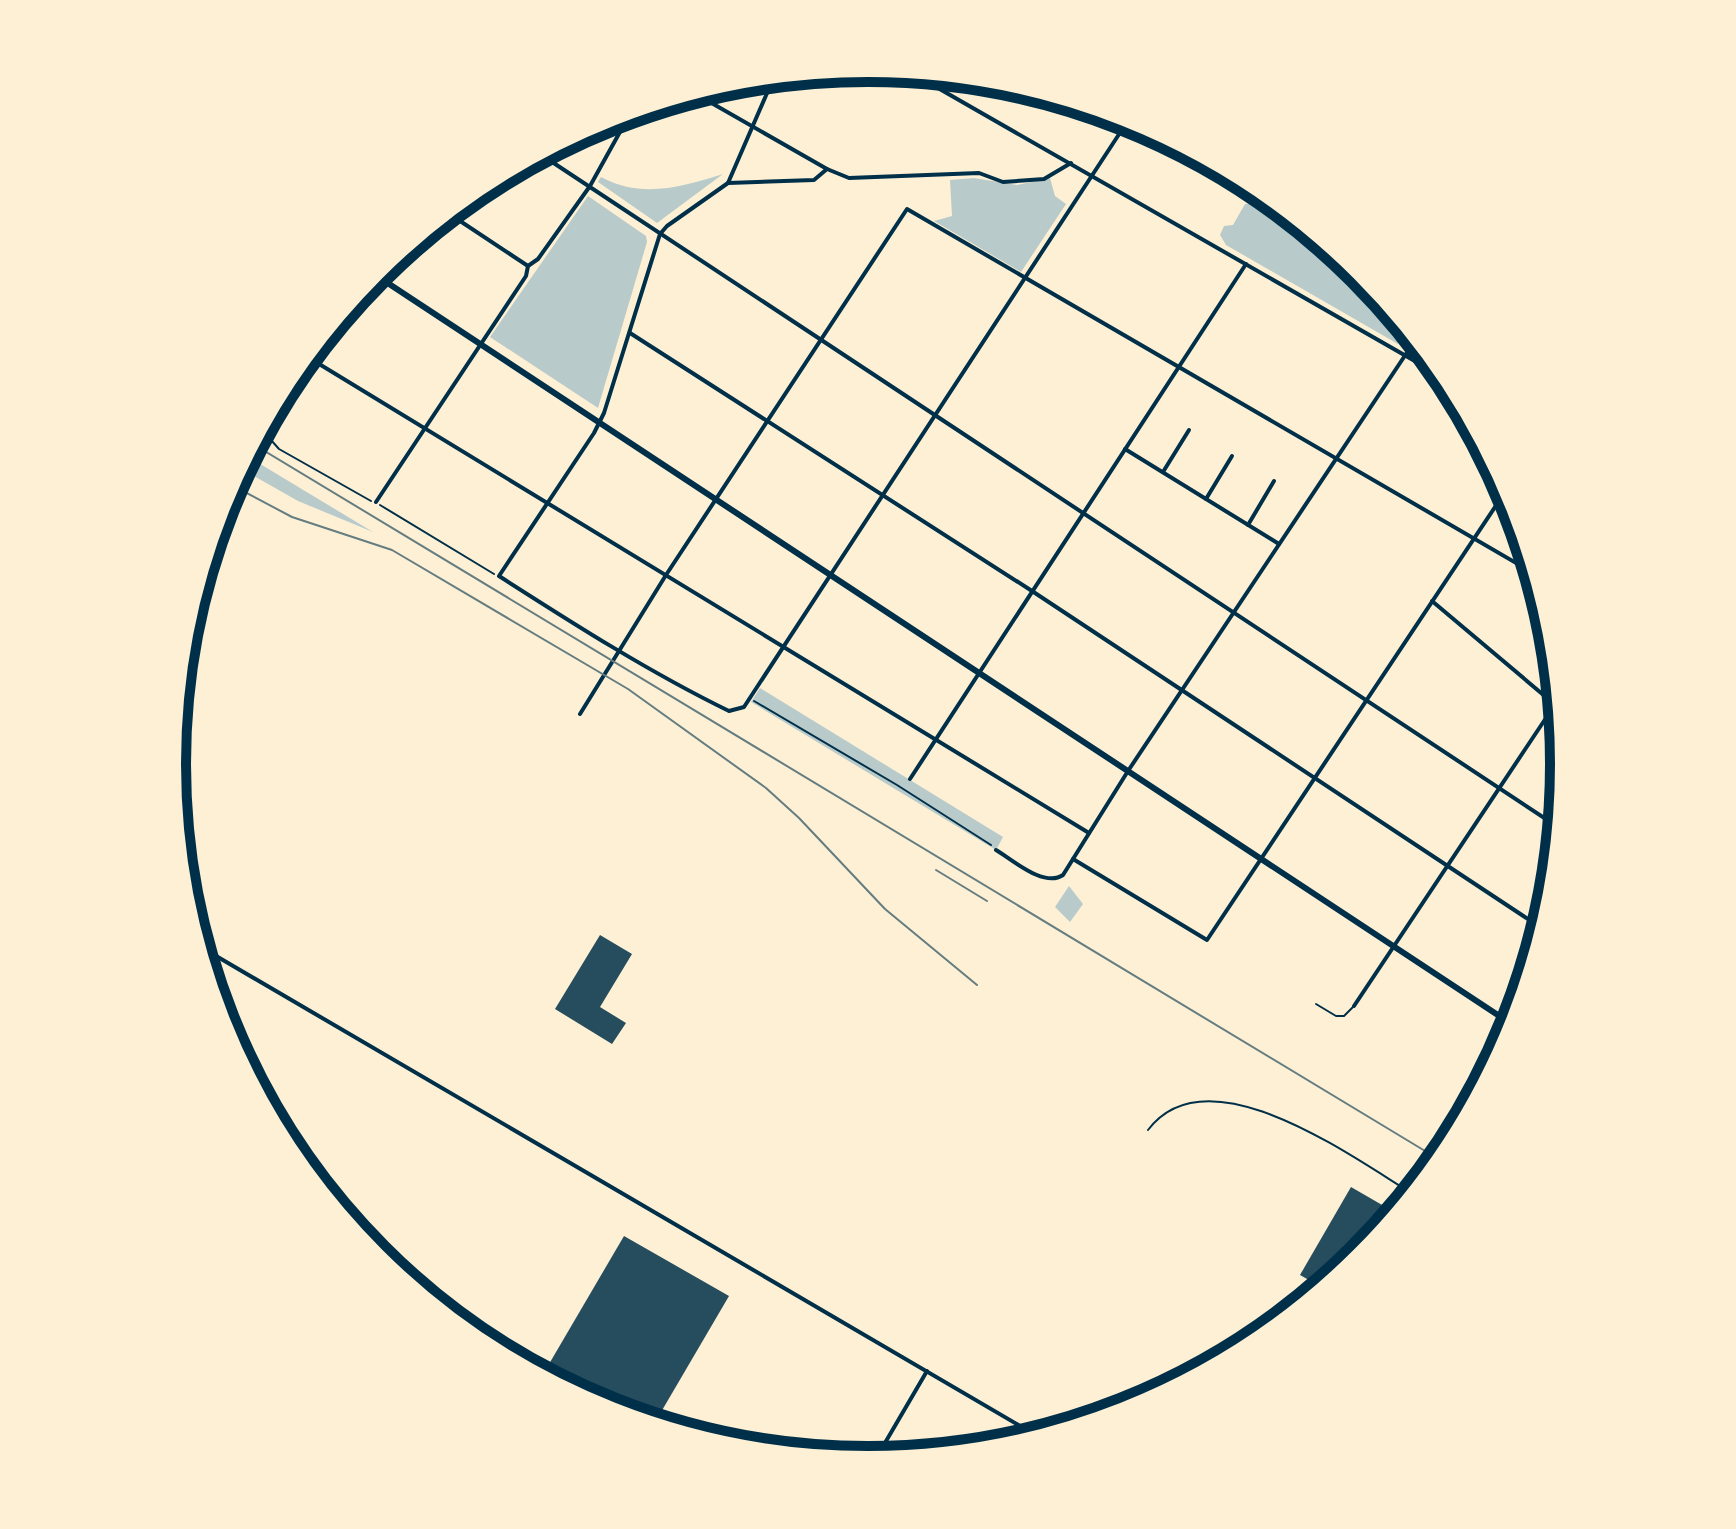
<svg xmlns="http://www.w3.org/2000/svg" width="1736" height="1529" viewBox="0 0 1736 1529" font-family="'Public Sans',sans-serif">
<rect width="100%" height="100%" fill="#fdf0d5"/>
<g fill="#b9caca">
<path d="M723,174L657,223L598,182L601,177C642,199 681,187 723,174Z"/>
<polygon points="974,178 1017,185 1050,178 1055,196 1066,204 1021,272 934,221 952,216 950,180"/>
<polygon points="588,196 646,236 647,242 598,408 490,337"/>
<polygon points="1267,202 1278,204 1361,272 1409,332 1407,335 1402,334 1398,344 1226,245 1220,235 1224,226 1233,225 1245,204"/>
<polygon points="247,456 373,532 298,501 240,468"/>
<polygon points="760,688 1003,837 996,850 751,702"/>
<polygon points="1069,886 1083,904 1070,922 1055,907"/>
</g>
<g fill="#264d5e">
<polygon points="600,935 632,954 600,1007 626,1023 612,1044 555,1009"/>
<polygon points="1351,1187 1396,1213 1360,1257 1323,1288 1300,1275"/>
<polygon points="624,1236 729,1296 654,1424 601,1408 542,1376"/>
</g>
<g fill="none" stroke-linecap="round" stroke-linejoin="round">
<g stroke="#003049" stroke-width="2">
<polyline points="271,440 279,449 371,501"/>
<polyline points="380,505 494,574"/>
<polyline points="754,701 897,785 991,845"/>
</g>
<g stroke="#003049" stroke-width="2">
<polyline points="1316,1004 1336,1016 1344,1016 1354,1006"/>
<path d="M1148,1130C1208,1050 1353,1158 1413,1194"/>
</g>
<g stroke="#003049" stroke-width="4">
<polyline points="910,72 1448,380"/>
<polyline points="694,93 827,169"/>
<polyline points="540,154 1558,827"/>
<path d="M1071,163L1044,179L1003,182L979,173L849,178L827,169L814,180L728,183L667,226L660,234L604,413L594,433L499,576C574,624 649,672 729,711L744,707L1129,119"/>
<polyline points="728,183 774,77"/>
<polyline points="448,213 528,266"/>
<polyline points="630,333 1032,591 1543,929"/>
<polyline points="306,356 1089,833"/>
<polyline points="266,434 356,296"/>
<polyline points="1125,449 1279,544"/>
<polyline points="1163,472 1189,430"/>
<polyline points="1206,499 1232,456"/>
<polyline points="376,502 526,276 528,266 538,259 590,186 631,112"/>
<polyline points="1248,525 1274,481"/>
<polyline points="1432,601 1559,708"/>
<polyline points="580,714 666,575 907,209 1535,574"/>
<polyline points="910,779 1246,264"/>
<path d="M996,850C1013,860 1044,888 1063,875L1128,771L1416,339"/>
<polyline points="1073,859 1207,940 1507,489"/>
<polyline points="199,946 1039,1437"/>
<polyline points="1354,1006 1558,700"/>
<polyline points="875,1460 927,1371"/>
</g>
<polyline stroke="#003049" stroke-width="6" points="374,274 1513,1025"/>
<g stroke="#657d81" stroke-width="2">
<polyline points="253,444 1440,1160"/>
<polyline points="241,490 292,517 392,550 628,689 766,788 799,818 885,909 977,985"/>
<polyline points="936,870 987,901"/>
</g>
</g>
<path d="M0 0H1736V1529H0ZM186 764a682 682 0 1 1 1364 0a682 682 0 1 1-1364 0Z" fill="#fdf0d5" fill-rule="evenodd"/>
<path fill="none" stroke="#003049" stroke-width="10" d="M186 764a682 682 0 1 1 1364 0a682 682 0 1 1-1364 0Z"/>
</svg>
